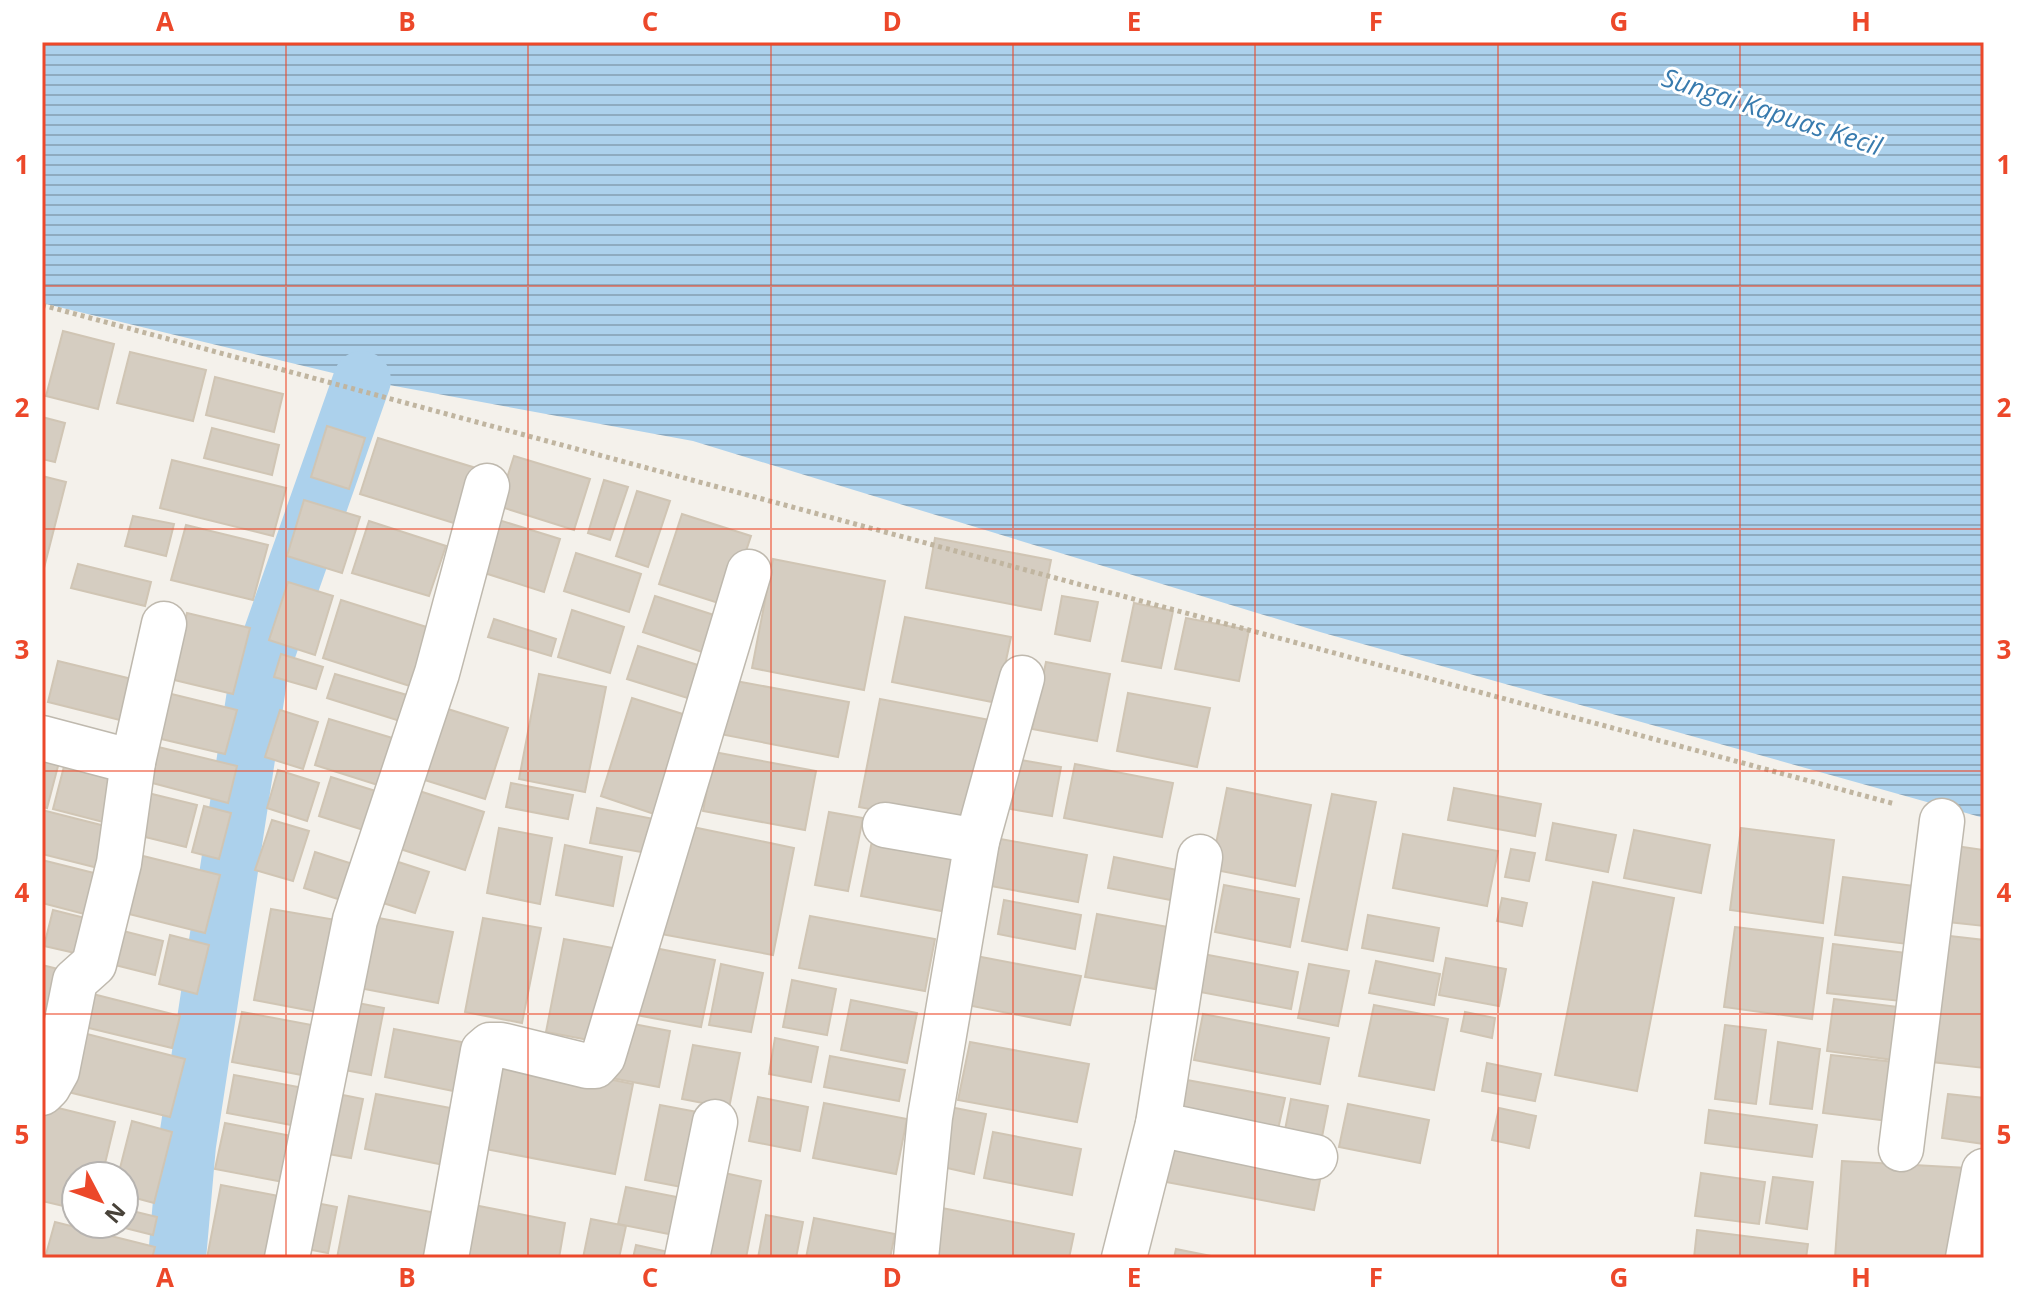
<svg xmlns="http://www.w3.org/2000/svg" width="2026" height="1300" viewBox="0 0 2026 1300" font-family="'Open Sans',sans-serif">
<defs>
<pattern id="water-rules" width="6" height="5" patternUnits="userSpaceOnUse" patternTransform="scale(2)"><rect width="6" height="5" fill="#acd1ec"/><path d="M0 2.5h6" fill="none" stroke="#8eabc0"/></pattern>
</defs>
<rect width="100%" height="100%" fill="#f4f1eb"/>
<polygon fill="url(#water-rules)" points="42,42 1984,42 1984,818 1320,632 693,441 362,380 42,303"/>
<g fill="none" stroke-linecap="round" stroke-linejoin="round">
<polyline stroke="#acd1ec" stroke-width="58" points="177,1258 187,1145 259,673 362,380"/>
</g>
<g fill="#d5cdc1" stroke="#d0c5b4" stroke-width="2">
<polygon points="63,331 114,344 98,409 46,396"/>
<polygon points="130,352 206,370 193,421 117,403"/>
<polygon points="215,377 283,394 274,432 206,415"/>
<polygon points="42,417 65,423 55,462 42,459"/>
<polygon points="327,426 365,438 349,489 311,477"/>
<polygon points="212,428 279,445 272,475 204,458"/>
<polygon points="378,438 476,468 457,524 360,494"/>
<polygon points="514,456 590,479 574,530 498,506"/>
<polygon points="172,460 286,488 273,536 160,508"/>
<polygon points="42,476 66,482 44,568 42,568"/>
<polygon points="604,480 628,487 610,540 588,533"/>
<polygon points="637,491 670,501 648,567 616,556"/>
<polygon points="304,500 360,517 342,573 287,556"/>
<polygon points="682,514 751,536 728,606 659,584"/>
<polygon points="133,516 174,524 166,556 125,546"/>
<polygon points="486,516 560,539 544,592 469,568"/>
<polygon points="369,521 446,546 429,596 352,573"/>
<polygon points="186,525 268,545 253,600 171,580"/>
<polygon points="935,538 1051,560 1041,610 926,588"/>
<polygon points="576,553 641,574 629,612 564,591"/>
<polygon points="773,559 885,581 864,690 752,668"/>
<polygon points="78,564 151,582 145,606 71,588"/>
<polygon points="288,582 333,596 315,655 269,640"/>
<polygon points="655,596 720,617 708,654 643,632"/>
<polygon points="1062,596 1098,602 1090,641 1055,634"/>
<polygon points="341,600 439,631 419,689 323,658"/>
<polygon points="1134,603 1173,611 1161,668 1122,661"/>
<polygon points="572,610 624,627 610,673 558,657"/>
<polygon points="187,613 250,628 233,694 170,679"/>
<polygon points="905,617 1011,637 997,703 892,682"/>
<polygon points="1186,618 1249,630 1239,681 1175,669"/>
<polygon points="494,619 556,639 551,656 488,637"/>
<polygon points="638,646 704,667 694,700 627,679"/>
<polygon points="281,654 323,667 316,689 274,677"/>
<polygon points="58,661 136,680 124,721 48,702"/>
<polygon points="1046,662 1110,674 1097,741 1032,729"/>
<polygon points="335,674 407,695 400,721 327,698"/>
<polygon points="539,674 606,687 585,792 519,779"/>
<polygon points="725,679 849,702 838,757 715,733"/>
<polygon points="151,689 237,710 225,754 140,734"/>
<polygon points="1128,693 1210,708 1197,767 1117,751"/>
<polygon points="632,698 689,716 657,815 601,796"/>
<polygon points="880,699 995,721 973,829 859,807"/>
<polygon points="432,704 508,728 485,799 409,775"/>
<polygon points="280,710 318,722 303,769 265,757"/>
<polygon points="329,719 399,740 384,787 315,765"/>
<polygon points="42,742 63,747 47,808 42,807"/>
<polygon points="150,745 237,766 228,803 141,780"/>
<polygon points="68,751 125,766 111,824 53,809"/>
<polygon points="714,752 816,771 805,830 703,811"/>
<polygon points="1021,760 1061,767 1052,816 1010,809"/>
<polygon points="1075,764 1173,783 1162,837 1064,818"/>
<polygon points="278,770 319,783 307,821 267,808"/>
<polygon points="331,777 385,794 373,833 319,816"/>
<polygon points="511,783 573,795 568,819 506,807"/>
<polygon points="407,787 484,812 465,870 388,845"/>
<polygon points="1227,788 1311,805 1295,886 1211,869"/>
<polygon points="1454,788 1541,804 1535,836 1448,820"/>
<polygon points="148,793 197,805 186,847 137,835"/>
<polygon points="1332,794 1376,802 1347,950 1302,941"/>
<polygon points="204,806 231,813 219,859 192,852"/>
<polygon points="597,808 659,820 653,854 590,843"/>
<polygon points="42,810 117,829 106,870 42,854"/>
<polygon points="829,812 863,818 848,891 815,885"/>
<polygon points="272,820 309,831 293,881 255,870"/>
<polygon points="1553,823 1616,835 1608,872 1546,860"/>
<polygon points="683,825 794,848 773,955 661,934"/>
<polygon points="499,828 552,838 540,904 487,893"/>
<polygon points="1741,828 1834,840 1823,923 1730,910"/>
<polygon points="1634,830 1710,845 1701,893 1624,878"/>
<polygon points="874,831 964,848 952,913 861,896"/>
<polygon points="1403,834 1498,851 1487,906 1393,888"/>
<polygon points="990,837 1087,855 1078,902 980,884"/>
<polygon points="565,845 622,857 613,906 556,895"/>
<polygon points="1949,845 1984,850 1984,926 1939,921"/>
<polygon points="1511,849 1535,853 1529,881 1505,877"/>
<polygon points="315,852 365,868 353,904 304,888"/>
<polygon points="131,853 220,875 205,933 117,911"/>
<polygon points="380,856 429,872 415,913 367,898"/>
<polygon points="1114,857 1182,871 1176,901 1108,888"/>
<polygon points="42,860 102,875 92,916 42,903"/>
<polygon points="1843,877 1923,887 1915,945 1835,935"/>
<polygon points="1593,882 1674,898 1637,1091 1555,1075"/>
<polygon points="1224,885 1299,899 1290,947 1215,932"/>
<polygon points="1502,898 1527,903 1522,926 1497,921"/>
<polygon points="1004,900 1081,915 1075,949 998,934"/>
<polygon points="271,909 342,921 323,1013 254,1000"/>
<polygon points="53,910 93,920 84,955 44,946"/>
<polygon points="1097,914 1168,927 1155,989 1085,977"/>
<polygon points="1368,915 1439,928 1433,961 1362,948"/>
<polygon points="368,916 453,932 438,1003 354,987"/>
<polygon points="810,916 935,939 925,991 799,968"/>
<polygon points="483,918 541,928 522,1023 465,1012"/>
<polygon points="107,927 163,941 155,975 99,961"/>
<polygon points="1735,927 1823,938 1812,1019 1724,1007"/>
<polygon points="170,935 209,945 197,994 159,984"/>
<polygon points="1941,935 1984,940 1984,1068 1923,1061"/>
<polygon points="564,939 613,948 594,1041 546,1032"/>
<polygon points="1833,944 1915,954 1910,1002 1827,993"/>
<polygon points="650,947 715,960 701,1027 636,1015"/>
<polygon points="1203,954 1298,972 1291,1009 1195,991"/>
<polygon points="976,956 1081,976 1070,1025 967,1005"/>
<polygon points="1446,958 1506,969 1499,1006 1439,995"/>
<polygon points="1376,961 1440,974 1434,1005 1369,993"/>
<polygon points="721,964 763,973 751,1032 709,1025"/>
<polygon points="1309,964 1349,971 1338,1026 1298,1018"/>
<polygon points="42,965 66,971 56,1012 42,1009"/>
<polygon points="792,980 836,989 827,1035 783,1027"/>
<polygon points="77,990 180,1016 172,1048 68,1023"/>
<polygon points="1834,999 1907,1008 1901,1061 1827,1051"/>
<polygon points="342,1000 384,1008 371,1075 329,1067"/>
<polygon points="851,1000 917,1013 907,1063 841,1050"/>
<polygon points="1374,1005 1448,1019 1434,1090 1359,1076"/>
<polygon points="242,1012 317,1026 307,1076 232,1062"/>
<polygon points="1465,1012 1495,1018 1492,1038 1461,1031"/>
<polygon points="1203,1014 1329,1038 1320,1084 1194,1060"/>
<polygon points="618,1021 670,1031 659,1087 606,1077"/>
<polygon points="1725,1025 1766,1030 1756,1104 1715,1099"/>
<polygon points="394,1029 472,1044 463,1093 385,1077"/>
<polygon points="83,1033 185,1059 170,1117 68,1092"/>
<polygon points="775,1038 818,1047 811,1082 769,1074"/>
<polygon points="970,1042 1089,1064 1077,1122 958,1100"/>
<polygon points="1778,1042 1820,1049 1812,1109 1770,1104"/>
<polygon points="693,1045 740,1053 729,1108 682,1099"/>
<polygon points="1831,1055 1903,1063 1896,1122 1823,1113"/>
<polygon points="830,1056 905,1070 899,1101 824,1087"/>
<polygon points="498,1057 633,1084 615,1174 480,1148"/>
<polygon points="1487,1063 1541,1074 1535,1101 1482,1091"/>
<polygon points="234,1075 309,1089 302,1127 227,1113"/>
<polygon points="1187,1080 1285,1098 1276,1138 1179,1119"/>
<polygon points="328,1092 363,1099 351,1158 317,1152"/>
<polygon points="376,1094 456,1109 444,1165 365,1149"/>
<polygon points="1948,1094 1984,1098 1984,1144 1942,1138"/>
<polygon points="758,1097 808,1107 800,1151 749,1141"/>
<polygon points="1291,1099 1328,1106 1322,1137 1285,1130"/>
<polygon points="824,1103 907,1119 896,1174 813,1158"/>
<polygon points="42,1104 115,1122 102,1176 76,1176 76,1209 42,1201"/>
<polygon points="1348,1104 1429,1120 1420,1163 1339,1147"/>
<polygon points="660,1105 708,1114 692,1189 645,1180"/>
<polygon points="950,1107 986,1114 974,1174 938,1166"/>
<polygon points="1499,1108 1536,1116 1529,1148 1492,1140"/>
<polygon points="1709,1110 1817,1125 1812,1157 1705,1143"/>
<polygon points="132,1121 172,1132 154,1203 124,1195 124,1176 118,1176"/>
<polygon points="225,1123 302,1138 294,1184 215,1169"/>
<polygon points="993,1132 1081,1149 1072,1195 984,1178"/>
<polygon points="1173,1142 1322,1170 1314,1210 1166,1182"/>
<polygon points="1842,1161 1967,1168 1960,1258 1835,1258"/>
<polygon points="711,1170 761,1181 746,1258 694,1258"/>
<polygon points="1701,1173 1765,1182 1759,1224 1695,1216"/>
<polygon points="1773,1177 1813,1182 1807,1229 1766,1223"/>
<polygon points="221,1185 284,1197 273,1258 207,1258"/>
<polygon points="626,1187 692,1200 684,1237 618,1224"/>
<polygon points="349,1196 441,1214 432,1258 337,1258"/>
<polygon points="306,1201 337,1207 328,1253 296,1247"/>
<polygon points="474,1205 565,1223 559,1258 463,1258"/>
<polygon points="942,1208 1074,1234 1069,1258 947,1258 933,1255"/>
<polygon points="124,1209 157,1217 153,1235 109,1224 124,1224"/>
<polygon points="766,1215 803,1222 796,1258 758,1258"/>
<polygon points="814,1218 895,1234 890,1258 806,1258"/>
<polygon points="591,1219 626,1226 619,1258 583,1258"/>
<polygon points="55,1222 155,1247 152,1258 45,1258"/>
<polygon points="1697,1230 1808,1244 1806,1258 1694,1258"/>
<polygon points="636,1245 678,1254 677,1258 633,1258"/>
<polygon points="1176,1249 1221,1258 1174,1258"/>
</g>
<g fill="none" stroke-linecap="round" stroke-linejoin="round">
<defs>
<g id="minor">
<polyline points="42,738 133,762"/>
<polyline points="885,825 977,841"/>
<polyline points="42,1093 48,1087 57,1071 75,981 94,964 119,863 133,762 164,624"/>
<polyline points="1158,1124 1315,1157"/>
<polyline points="1901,1149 1942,821"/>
<polyline points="287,1258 355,920 437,673 487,486"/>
<polyline points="446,1258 483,1051 490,1045 501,1045 587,1066 595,1066 603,1057 749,572"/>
<polyline points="687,1258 715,1122"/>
<polyline points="916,1258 930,1117 977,841 1022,678"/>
<polyline points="1124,1258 1158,1124 1200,857"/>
<polyline points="1968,1258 1984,1171"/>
</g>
</defs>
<use href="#minor" stroke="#bfb9ae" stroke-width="47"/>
<polyline stroke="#c0b5a0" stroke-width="5" stroke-dasharray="4 4" stroke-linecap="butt" points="42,305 1895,804"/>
<use href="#minor" stroke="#fff" stroke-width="44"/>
</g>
<path fill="none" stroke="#ec482a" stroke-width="2" stroke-opacity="0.55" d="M286,42V1258M528,42V1258M771,42V1258M1013,42V1258M1255,42V1258M1498,42V1258M1740,42V1258M42,286H1984M42,529H1984M42,771H1984M42,1014H1984"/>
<g text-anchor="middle" stroke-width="6" stroke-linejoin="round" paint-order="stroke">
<g font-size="26" font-style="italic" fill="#387bae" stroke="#fff">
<text transform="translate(1772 112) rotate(18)" y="9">Sungai Kapuas Kecil</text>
</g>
</g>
<rect width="2026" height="1300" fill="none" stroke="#ffffff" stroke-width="88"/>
<g transform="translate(100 1200) rotate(131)"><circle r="38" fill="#ffffff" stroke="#b6b3b0" stroke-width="2"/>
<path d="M0-6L14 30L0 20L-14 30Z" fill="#ec482a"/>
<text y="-12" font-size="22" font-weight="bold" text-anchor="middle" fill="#484239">N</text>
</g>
<rect x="44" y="44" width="1938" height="1212" fill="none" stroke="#ec482a" stroke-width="3"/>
<g font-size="26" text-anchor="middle" font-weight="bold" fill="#ec482a">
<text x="165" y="31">A</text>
<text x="407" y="31">B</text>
<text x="650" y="31">C</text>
<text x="892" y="31">D</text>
<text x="1134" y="31">E</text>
<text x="1376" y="31">F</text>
<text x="1619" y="31">G</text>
<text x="1861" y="31">H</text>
<text x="22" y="174">1</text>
<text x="2004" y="174">1</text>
<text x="22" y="417">2</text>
<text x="2004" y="417">2</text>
<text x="22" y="659">3</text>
<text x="2004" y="659">3</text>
<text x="22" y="902">4</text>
<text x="2004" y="902">4</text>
<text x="22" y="1144">5</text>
<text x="2004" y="1144">5</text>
<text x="165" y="1287">A</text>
<text x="407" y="1287">B</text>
<text x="650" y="1287">C</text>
<text x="892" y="1287">D</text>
<text x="1134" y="1287">E</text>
<text x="1376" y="1287">F</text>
<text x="1619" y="1287">G</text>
<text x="1861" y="1287">H</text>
</g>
</svg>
